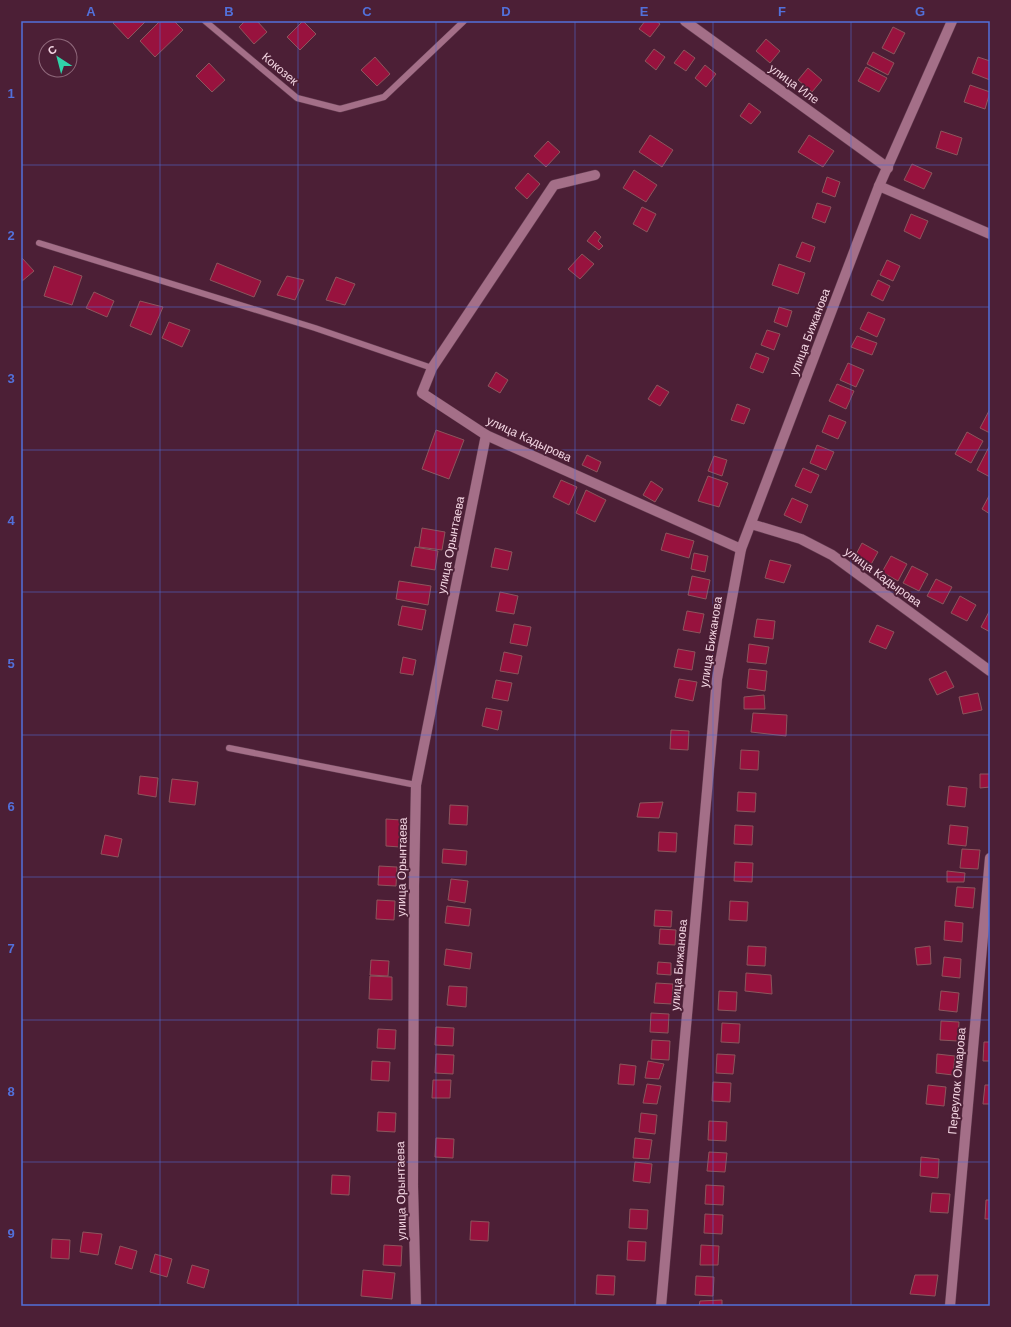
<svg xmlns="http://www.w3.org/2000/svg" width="1011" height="1327" viewBox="0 0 1011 1327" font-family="Arial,sans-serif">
<rect width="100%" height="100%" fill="#4c1f36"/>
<g fill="#98123e" stroke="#8c555d">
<polygon points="115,21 146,21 128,39 113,23"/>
<polygon points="160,21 174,21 183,30 155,57 140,41"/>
<polygon points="245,21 257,21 267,32 254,44 239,27"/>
<polygon points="303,21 316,34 300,50 287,37"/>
<polygon points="645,21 656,21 660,24 650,37 639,29"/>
<polygon points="893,27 905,33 894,54 882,48"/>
<polygon points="766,39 780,51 770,63 756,51"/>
<polygon points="654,49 665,57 656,70 645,61"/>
<polygon points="684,50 695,58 686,71 674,63"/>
<polygon points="873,52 894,63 888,75 867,64"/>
<polygon points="375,57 390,74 377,86 361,70"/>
<polygon points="978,57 990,61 990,80 972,73"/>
<polygon points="209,63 225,80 212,92 196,76"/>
<polygon points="705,65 716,74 706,87 695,78"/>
<polygon points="866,67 887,78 879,92 858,81"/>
<polygon points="808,68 822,80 812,92 798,80"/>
<polygon points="970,85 990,92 985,109 964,102"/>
<polygon points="749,103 761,112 751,124 740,116"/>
<polygon points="941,131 962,138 957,155 936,148"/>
<polygon points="650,135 673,150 662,167 639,152"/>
<polygon points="809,135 834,151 823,167 798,152"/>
<polygon points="548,141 560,152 546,167 534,156"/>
<polygon points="912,164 932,173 924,189 904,180"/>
<polygon points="634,170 657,185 646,202 623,188"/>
<polygon points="528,173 540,184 527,199 515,188"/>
<polygon points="827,177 840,182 835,197 822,192"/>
<polygon points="817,203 831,207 825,223 812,218"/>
<polygon points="642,207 656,214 647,232 633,224"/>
<polygon points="911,214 928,221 920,239 904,231"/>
<polygon points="595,231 601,237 598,241 603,246 599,250 587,241"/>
<polygon points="802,242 815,247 810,262 796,257"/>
<polygon points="582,254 594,264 580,279 568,269"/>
<polygon points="22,258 34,271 21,282 21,259"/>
<polygon points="887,260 900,266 893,281 880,275"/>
<polygon points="217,263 261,281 254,297 210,280"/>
<polygon points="779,264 805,273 798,294 772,285"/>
<polygon points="54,266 82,276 72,305 44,296"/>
<polygon points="287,276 304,280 295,300 277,295"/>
<polygon points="336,277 355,284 345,305 326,300"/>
<polygon points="878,280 890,286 883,301 871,295"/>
<polygon points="94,292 114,301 107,317 86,308"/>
<polygon points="140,301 163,307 151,335 130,326"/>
<polygon points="779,307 792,311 787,327 774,322"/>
<polygon points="868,312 885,319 877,337 860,329"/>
<polygon points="169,322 190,330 182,347 162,338"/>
<polygon points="767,330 780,334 774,350 761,345"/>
<polygon points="857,336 877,343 872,355 851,347"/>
<polygon points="756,353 769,358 763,373 750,368"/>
<polygon points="848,363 864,370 856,387 840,380"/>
<polygon points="496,372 508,380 500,393 488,386"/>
<polygon points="837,384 854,391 846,409 829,401"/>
<polygon points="657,385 669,392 660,406 648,399"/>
<polygon points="737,404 750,409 744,424 731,420"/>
<polygon points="990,409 990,433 980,428"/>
<polygon points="829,415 846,422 838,439 822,432"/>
<polygon points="436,430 464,440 449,479 422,469"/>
<polygon points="967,432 983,441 971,463 955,454"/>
<polygon points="817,445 834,452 826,470 810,463"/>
<polygon points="990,445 990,477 977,470"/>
<polygon points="587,455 601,462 597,472 582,465"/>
<polygon points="714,456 727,460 722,476 708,471"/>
<polygon points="803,468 819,475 811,493 795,486"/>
<polygon points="708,476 728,483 719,507 698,501"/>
<polygon points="561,480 577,487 569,505 553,497"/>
<polygon points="651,481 663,489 655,502 643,495"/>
<polygon points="586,490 606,500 595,522 576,513"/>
<polygon points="990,494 990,514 982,509"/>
<polygon points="792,498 808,505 801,523 784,515"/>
<polygon points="422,528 445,532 442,550 419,547"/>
<polygon points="666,533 694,541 689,558 661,550"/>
<polygon points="862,543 878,552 869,568 853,560"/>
<polygon points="415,547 438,551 435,570 411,566"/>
<polygon points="495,548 512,552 508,570 491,567"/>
<polygon points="694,553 708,556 705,572 691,569"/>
<polygon points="891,556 907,564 898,581 882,572"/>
<polygon points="770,560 791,565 784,583 765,578"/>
<polygon points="912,566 928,574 919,591 903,583"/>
<polygon points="692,576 710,580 706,599 688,595"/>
<polygon points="936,579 952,587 943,604 927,596"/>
<polygon points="399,581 431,586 428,605 396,599"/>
<polygon points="500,592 518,596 514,614 496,611"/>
<polygon points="960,596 976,605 967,621 951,613"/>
<polygon points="402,606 426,610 422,630 398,625"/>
<polygon points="990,610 990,632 981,627"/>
<polygon points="687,611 704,614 700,633 683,630"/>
<polygon points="757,619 775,621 773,639 754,637"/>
<polygon points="514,624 531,627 527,646 510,643"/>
<polygon points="877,625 894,632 886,649 869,642"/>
<polygon points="749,644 769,647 766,664 747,662"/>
<polygon points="678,649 695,652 692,670 674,667"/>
<polygon points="504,652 522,656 518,674 500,671"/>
<polygon points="403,657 416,660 413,675 400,673"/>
<polygon points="749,669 767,671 765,691 747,688"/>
<polygon points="946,671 954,687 937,695 929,679"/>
<polygon points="679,679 697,682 693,701 675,697"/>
<polygon points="496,680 512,683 508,701 492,698"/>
<polygon points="978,693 982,710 963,714 959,697"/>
<polygon points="764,695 765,709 744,709 744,697"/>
<polygon points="486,708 502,711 498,730 482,726"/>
<polygon points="753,713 787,715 786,736 751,732"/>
<polygon points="671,730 689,731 688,750 670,749"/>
<polygon points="741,750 759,751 758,770 740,769"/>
<polygon points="980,774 990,774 990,787 980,788"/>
<polygon points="140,776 158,778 156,797 138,794"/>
<polygon points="172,779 198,782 195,805 169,802"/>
<polygon points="949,786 967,788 965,807 947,805"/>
<polygon points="738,792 756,793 755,812 737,811"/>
<polygon points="663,802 659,818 637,817 640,803"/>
<polygon points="450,805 468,806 467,825 449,824"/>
<polygon points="386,819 401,820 400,847 386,846"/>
<polygon points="735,825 753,826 752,845 734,844"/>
<polygon points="950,825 968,827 966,846 948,844"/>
<polygon points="659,832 677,833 676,852 658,851"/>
<polygon points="105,835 122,839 118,857 101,854"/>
<polygon points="443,849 467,851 466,865 442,863"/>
<polygon points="962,849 980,850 978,869 960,868"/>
<polygon points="735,862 753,863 752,882 734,881"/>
<polygon points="379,866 397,867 396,886 378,885"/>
<polygon points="947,871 965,873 964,882 947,882"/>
<polygon points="451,879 468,881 465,903 448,900"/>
<polygon points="957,887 975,888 973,908 955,906"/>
<polygon points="377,900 395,901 394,920 376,919"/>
<polygon points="730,901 748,902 747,921 729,920"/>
<polygon points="447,906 471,909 469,926 445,923"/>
<polygon points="655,910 672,911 671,927 654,926"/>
<polygon points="945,921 963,923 962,942 944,940"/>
<polygon points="660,929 676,930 675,945 659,944"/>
<polygon points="748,946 766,947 765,966 747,965"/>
<polygon points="930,946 931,964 917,965 915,948"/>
<polygon points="446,949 472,953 470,969 444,965"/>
<polygon points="944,957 961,959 960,978 942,976"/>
<polygon points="371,960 389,961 388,976 370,975"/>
<polygon points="658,962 671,963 671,975 657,974"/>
<polygon points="746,973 771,975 772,994 745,991"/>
<polygon points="370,976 392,977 392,1000 369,999"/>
<polygon points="656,983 673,984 672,1004 654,1003"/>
<polygon points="449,986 467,987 466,1007 447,1005"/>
<polygon points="719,991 737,992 736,1011 718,1010"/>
<polygon points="941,991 959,993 957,1012 939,1010"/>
<polygon points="651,1013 669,1014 668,1033 650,1032"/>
<polygon points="941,1021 959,1022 958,1041 940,1040"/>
<polygon points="722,1023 740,1024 739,1043 721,1042"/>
<polygon points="436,1027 454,1028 453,1046 435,1045"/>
<polygon points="378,1029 396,1030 395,1049 377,1048"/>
<polygon points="652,1040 670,1041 669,1060 651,1059"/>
<polygon points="984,1042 990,1042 990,1061 983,1061"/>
<polygon points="436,1054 454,1055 453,1074 435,1073"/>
<polygon points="717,1054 735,1055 733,1074 716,1073"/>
<polygon points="937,1054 955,1056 953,1075 936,1073"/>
<polygon points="372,1061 390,1062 389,1081 371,1080"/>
<polygon points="648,1061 664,1064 659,1079 645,1078"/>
<polygon points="620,1064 636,1066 634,1085 618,1084"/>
<polygon points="433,1080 451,1080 450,1098 432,1098"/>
<polygon points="713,1082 731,1083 730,1102 712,1101"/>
<polygon points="647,1084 661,1086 657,1104 643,1103"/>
<polygon points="928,1085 946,1087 944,1106 926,1104"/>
<polygon points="985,1085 990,1085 990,1104 983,1104"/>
<polygon points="378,1112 396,1113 395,1132 377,1131"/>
<polygon points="641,1113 657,1115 655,1134 639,1132"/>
<polygon points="709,1121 727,1122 726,1141 708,1140"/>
<polygon points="436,1138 454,1139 453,1158 435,1157"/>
<polygon points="635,1138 652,1140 649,1159 633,1158"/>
<polygon points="709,1152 727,1153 725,1172 707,1171"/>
<polygon points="921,1157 939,1159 938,1178 920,1176"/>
<polygon points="635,1162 652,1164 650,1183 633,1181"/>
<polygon points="332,1175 350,1176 349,1195 331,1194"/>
<polygon points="706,1185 724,1186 723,1205 705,1204"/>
<polygon points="932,1193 950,1194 948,1213 930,1212"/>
<polygon points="986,1200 990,1200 990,1219 985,1219"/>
<polygon points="630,1209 648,1210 647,1229 629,1228"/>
<polygon points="705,1214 723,1215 722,1234 704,1233"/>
<polygon points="471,1221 489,1222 488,1241 470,1240"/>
<polygon points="83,1232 102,1234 98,1255 80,1252"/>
<polygon points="52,1239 70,1240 69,1259 51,1258"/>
<polygon points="628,1241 646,1242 645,1261 627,1260"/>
<polygon points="384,1245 402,1246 401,1266 383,1265"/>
<polygon points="701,1245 719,1246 718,1265 700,1265"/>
<polygon points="120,1246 137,1251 132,1269 115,1264"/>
<polygon points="155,1254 172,1259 167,1277 150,1272"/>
<polygon points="192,1265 209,1270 204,1288 187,1283"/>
<polygon points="363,1270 395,1273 392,1299 361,1296"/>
<polygon points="597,1275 615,1276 614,1295 596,1294"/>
<polygon points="915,1275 938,1275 935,1296 910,1294"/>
<polygon points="696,1276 714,1277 713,1296 695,1295"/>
<polygon points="722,1300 722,1306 699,1306 700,1301"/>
</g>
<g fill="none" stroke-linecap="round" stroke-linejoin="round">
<defs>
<g id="lane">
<polyline points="205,21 297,98 340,109 384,97 464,21"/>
<polyline points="39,243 315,328 432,368"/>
<polyline points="229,748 416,785"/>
</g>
<g id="street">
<polyline points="685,21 888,168"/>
<polyline points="595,175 554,185 432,368 422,393 486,435 741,549"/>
<polyline points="879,186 990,234"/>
<polyline points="751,524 801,539 832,555 990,671"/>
<polyline points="416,1306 413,1186 414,885 416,785 486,435"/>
<polyline points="661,1306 717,679 741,549 879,186 952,21"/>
<polyline points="950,1306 990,858"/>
</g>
</defs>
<use href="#lane" stroke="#633c50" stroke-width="7"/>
<use href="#street" stroke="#633c50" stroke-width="11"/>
<use href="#lane" stroke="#a46f88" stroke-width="6"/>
<use href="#street" stroke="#a46f88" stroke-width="10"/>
</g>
<path fill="none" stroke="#5270da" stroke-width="1" stroke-opacity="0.55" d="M160,21V1306M298,21V1306M436,21V1306M575,21V1306M713,21V1306M851,21V1306M21,165H990M21,307H990M21,450H990M21,592H990M21,735H990M21,877H990M21,1020H990M21,1162H990"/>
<g text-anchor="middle" stroke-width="4" stroke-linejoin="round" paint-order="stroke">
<g font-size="12" fill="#f3d5e2" stroke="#4c1f36">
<text transform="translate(280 69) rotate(40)" y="4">Кокозек</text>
<text transform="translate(794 84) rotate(36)" y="4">улица Иле</text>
<text transform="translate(810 332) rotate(-69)" y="4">улица Бижанова</text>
<text transform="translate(529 439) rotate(25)" y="4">улица Кадырова</text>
<text transform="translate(451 545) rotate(-79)" y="4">улица Орынтаева</text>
<text transform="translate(883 577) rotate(36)" y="4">улица Кадырова</text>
<text transform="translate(711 642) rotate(-81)" y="4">улица Бижанова</text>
<text transform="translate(402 867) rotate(-89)" y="4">улица Орынтаева</text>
<text transform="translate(679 965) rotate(-85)" y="4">улица Бижанова</text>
<text transform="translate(957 1081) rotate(-85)" y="4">Переулок Омарова</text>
<text transform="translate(401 1191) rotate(-91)" y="4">улица Орынтаева</text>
</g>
</g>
<rect width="1011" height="1327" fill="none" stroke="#4c1f36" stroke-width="44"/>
<g transform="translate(58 58) rotate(324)"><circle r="19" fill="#4c1f36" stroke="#8f687b"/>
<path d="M0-3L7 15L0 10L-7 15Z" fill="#30d4a9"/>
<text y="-6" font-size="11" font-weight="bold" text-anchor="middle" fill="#f3d5e2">С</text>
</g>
<rect x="22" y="22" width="967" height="1283" fill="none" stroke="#5270da" stroke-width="1.5"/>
<g font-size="13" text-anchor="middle" font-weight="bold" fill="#5270da">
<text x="91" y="16">A</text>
<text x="229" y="16">B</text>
<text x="367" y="16">C</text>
<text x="506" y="16">D</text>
<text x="644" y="16">E</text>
<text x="782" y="16">F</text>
<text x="920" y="16">G</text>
<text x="11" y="98">1</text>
<text x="11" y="240">2</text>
<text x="11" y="383">3</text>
<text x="11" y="525">4</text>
<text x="11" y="668">5</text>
<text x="11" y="811">6</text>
<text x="11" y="953">7</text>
<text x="11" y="1096">8</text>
<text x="11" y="1238">9</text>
</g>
</svg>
